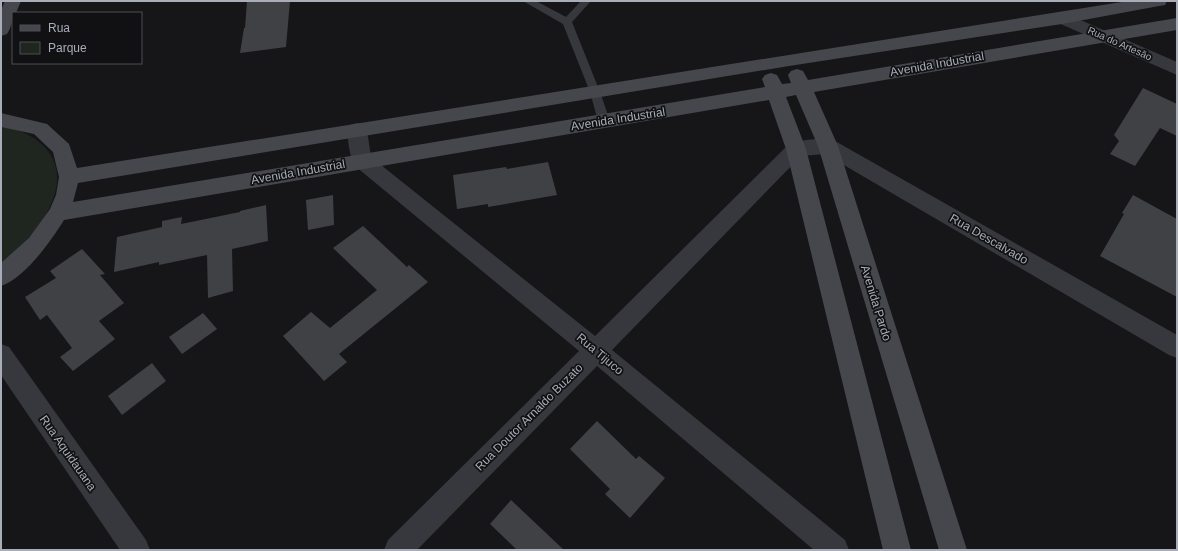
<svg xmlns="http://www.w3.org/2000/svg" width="1178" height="551" viewBox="0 0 1178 551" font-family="Arial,sans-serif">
<rect width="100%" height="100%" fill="#161618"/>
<path fill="#1e261f" d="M1,127C15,128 30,134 40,143C84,180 33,240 1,265Z"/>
<g fill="#404145">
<polygon points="247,1 290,1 286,47 240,53 244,28 245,28"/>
<polygon points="1143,88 1177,104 1177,136 1160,128 1135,166 1110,154 1119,141 1114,135"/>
<polygon points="548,162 557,195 488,207 488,204 457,209 453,175 506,167 507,169"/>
<polygon points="333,195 334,225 308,230 306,200"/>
<polygon points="1133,195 1177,219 1177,297 1100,256 1124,214 1122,213"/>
<polygon points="266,205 268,241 232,249 233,291 208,298 207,255 159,265 159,262 114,272 117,237 162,227 162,221 182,217 181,224 240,212 240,211"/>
<polygon points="363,226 407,267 409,265 428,282 339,354 347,362 324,381 283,336 311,312 330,328 377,290 333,248"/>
<polygon points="82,249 105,274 100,275 124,303 99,321 115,339 73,371 60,357 72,348 47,315 40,320 25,297 56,278 50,271"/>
<polygon points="203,313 217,329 182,354 169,337"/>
<polygon points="152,363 166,381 122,415 108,396"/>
<polygon points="597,421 636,459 639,456 665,478 630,518 605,494 610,489 570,449"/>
<polygon points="511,500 564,550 517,550 490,524"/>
</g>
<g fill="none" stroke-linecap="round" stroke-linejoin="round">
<polygon fill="#37383d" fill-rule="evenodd" points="523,1 536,1 566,17 581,1 591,1 572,22 600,92 610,121 608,124 604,125 600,124 598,121 590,92 563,24"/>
<g fill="#37383d" fill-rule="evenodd">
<polygon points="1062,12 1177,62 1177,75 1056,22 1054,18 1056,14"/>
<path d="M357,123L364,125L367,130L371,157L595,336L789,144C802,140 822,137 835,141L1177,335V358L1169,355L825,154L801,156L612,350L845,540L849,550H814L597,366L417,550H384L388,540L579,351L355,166C350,157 345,135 350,125Z"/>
<polygon points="1,344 9,347 146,540 150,550 120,550 1,375"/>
</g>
<g fill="#45474d" fill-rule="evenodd">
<path d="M5,1H21L16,13H13C13,21 11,27 7,34L1,36V10Z"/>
<path d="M1128,1H1167L1165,5L1159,6L1062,24L789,66L78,183L73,202L765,87L762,79L765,75L771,73L777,75L782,84L791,83L788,75L791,71L797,69L803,71L808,80L1177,18V30L814,92L838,146L967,550H939L818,146L796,95L786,97L806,149L911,550H883L786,149L769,100L64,220C51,241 25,278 1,286V263L29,238L50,209L56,195L59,177L53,152L34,134L1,127V113L47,124L69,144L77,168Z"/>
</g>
</g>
<g text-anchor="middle" stroke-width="3.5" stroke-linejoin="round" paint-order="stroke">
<g font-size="10" fill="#a8adb8" stroke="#111113">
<text transform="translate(1120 43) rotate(24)" y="4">Rua do Artesão</text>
</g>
<g font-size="12" fill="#a8adb8" stroke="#111113">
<text transform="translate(937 64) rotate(-10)" y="4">Avenida Industrial</text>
<text transform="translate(618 119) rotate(-9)" y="4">Avenida Industrial</text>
<text transform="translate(298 172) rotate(-10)" y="4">Avenida Industrial</text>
<text transform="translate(989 239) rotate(30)" y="4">Rua Descalvado</text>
<text transform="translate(876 303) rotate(73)" y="4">Avenida Pardo</text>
<text transform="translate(600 354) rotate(40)" y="4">Rua Tijuco</text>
<text transform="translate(529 417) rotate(-45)" y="4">Rua Doutor Arnaldo Buzato</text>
<text transform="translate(68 453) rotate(55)" y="4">Rua Aquidauana</text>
</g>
</g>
<rect width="1178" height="551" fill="none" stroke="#a8adb8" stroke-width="4"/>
<rect x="12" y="12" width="130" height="52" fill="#111113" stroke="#4d4f55"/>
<rect x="20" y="25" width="20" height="6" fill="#45474d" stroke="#4d4f55"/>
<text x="48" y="32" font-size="12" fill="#a8adb8">Rua</text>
<rect x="20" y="42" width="20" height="12" fill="#1e261f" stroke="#4d4f55"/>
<text x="48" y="52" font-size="12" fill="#a8adb8">Parque</text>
</svg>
